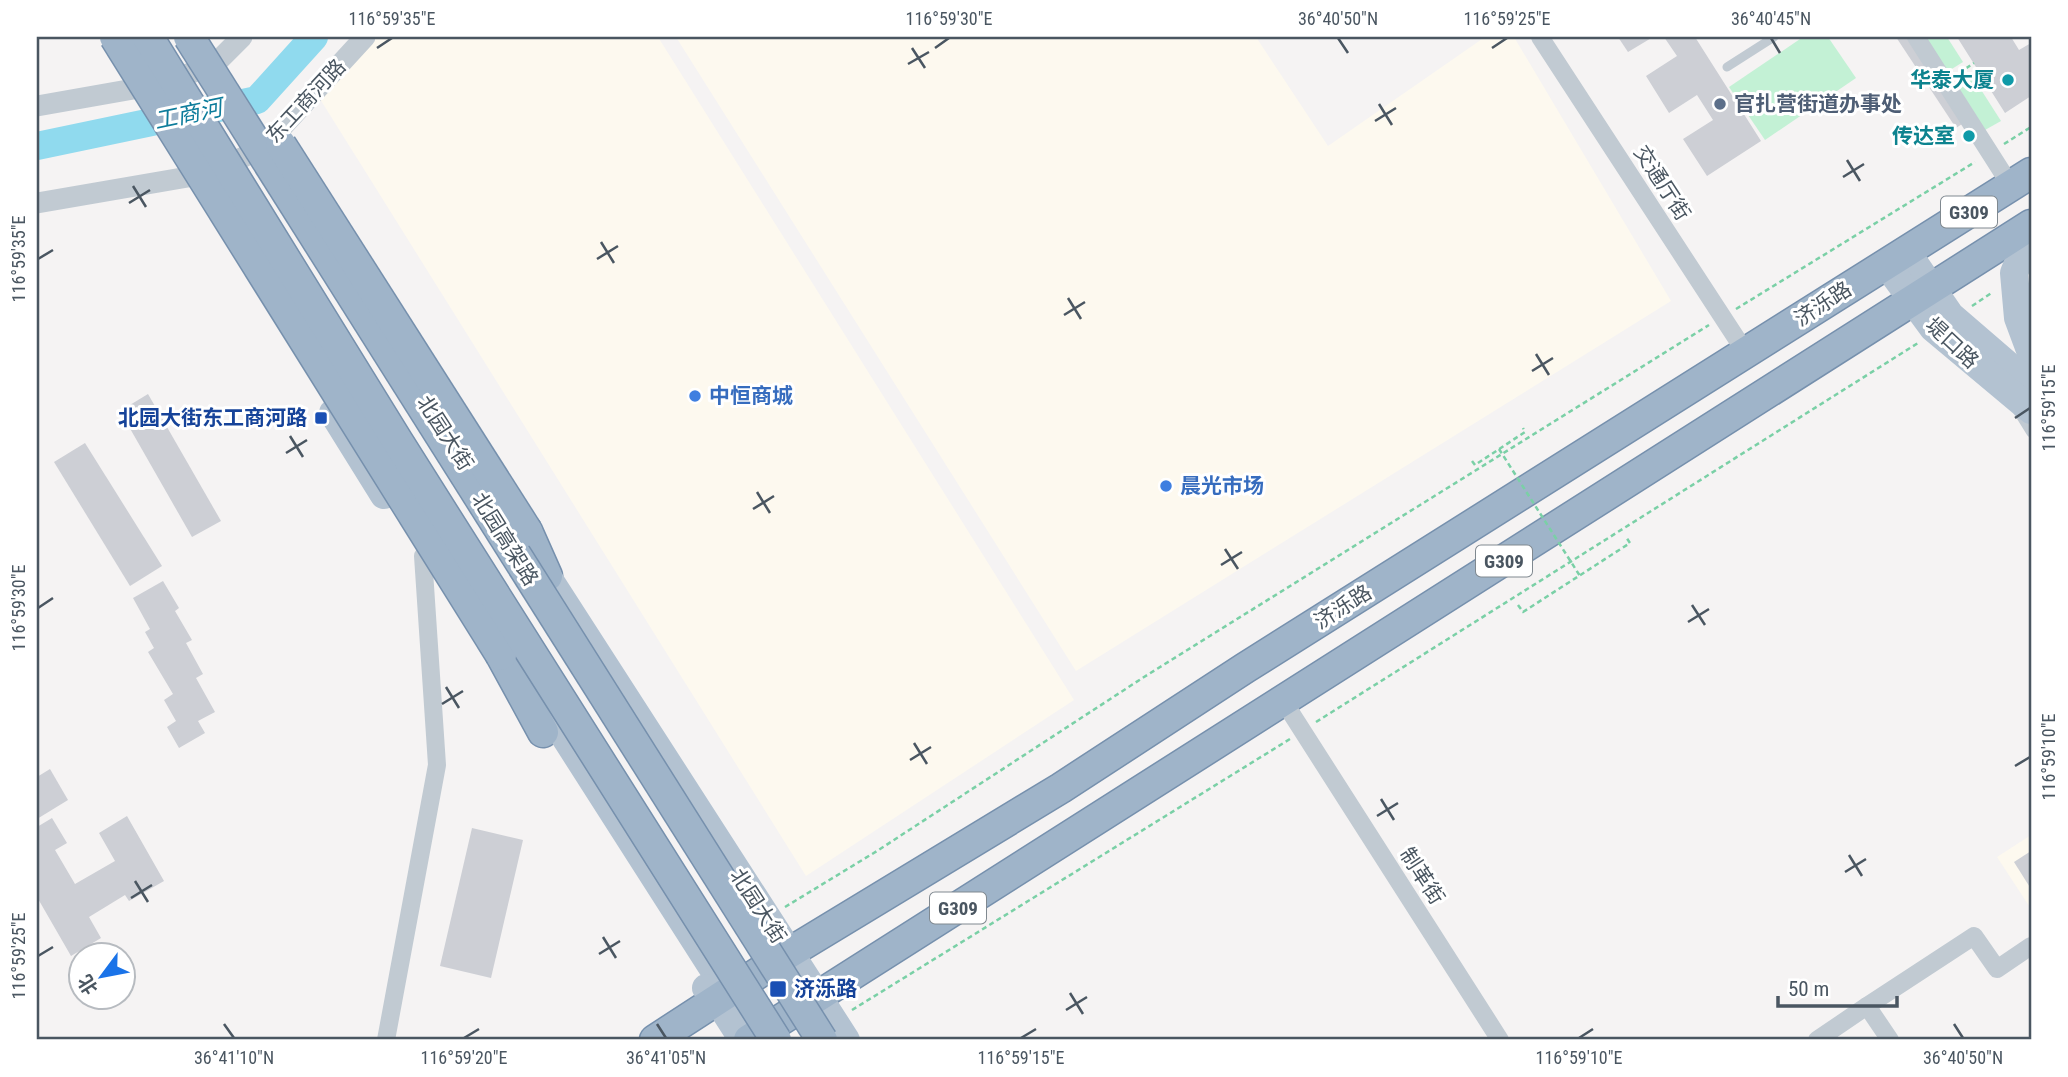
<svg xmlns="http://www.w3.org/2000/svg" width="2068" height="1077" viewBox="0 0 2068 1077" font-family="'Roboto Condensed','Noto Sans SC',sans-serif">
<rect width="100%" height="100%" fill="#f5f3f3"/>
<g fill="#fdf9ef">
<polygon points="364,37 658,37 1074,700 806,876 315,91"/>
<polygon points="676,37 1256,37 1328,146 1485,37 1514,37 1671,301 1076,671"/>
<polygon points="2031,835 2031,909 1997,857"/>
</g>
<g fill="#c3f1d5">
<polygon points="1803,37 1828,37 1856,78 1765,140 1729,87"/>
<polygon points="1925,37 1947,37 1963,62 1947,72"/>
<polygon points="1971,74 2001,121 1985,130 1956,84"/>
</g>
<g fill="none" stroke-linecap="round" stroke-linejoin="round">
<polyline stroke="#90daee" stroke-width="28" points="37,146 257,100 314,37"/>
</g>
<g fill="#cdcfd5">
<polygon points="1618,37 1653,37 1628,52"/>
<polygon points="1664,37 1695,37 1761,141 1707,176 1683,139 1713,120 1697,95 1669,113 1646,76 1677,56"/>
<polygon points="1896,37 1909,37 1965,122 1956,128"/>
<polygon points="1957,37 2011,37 2019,50 2031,43 2031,96 2005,113"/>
<polygon points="148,394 221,521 192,537 120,411"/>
<polygon points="85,443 162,566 130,586 54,462"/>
<polygon points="163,581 179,608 175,611 192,640 186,643 203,674 196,678 215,712 198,721 205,733 179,748 167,727 176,721 164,700 173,694 148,652 154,648 145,632 150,629 133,598"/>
<polygon points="50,769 68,800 37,819 37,777"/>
<polygon points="127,816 164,881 129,901 125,895 89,917 101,938 71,956 37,897 37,827 52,818 67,843 55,850 75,884 115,861 99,833"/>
<polygon points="472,828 523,840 491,978 440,966"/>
<polygon points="2031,851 2031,889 2014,862"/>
</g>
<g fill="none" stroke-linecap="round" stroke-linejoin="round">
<defs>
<g id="trunk">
<polyline points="527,531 547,576"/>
<polyline points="501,655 543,732"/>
<polyline points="655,1040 789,953 1061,788 1245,668 2031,173"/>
<polyline points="749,1040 2031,225"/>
</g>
</defs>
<use href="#trunk" stroke="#7690ad" stroke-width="33"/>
<g stroke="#7ad0a6" stroke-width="2.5" stroke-dasharray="5 3.5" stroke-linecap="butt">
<polyline points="1959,73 1974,63"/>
<polyline points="2004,144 2031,127"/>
<polyline points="1972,306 1993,292"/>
<polyline points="1736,309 1975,162"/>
<polyline points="1472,461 1475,465 1525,432 1523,428"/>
<polyline points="1518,605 1523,612 1630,543 1626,537"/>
<polyline points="1316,722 1918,343"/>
<polyline points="785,907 877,851 1144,677 1709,325"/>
<polyline points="852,1010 1290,739"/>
</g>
<g stroke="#c1cad2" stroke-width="9">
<polyline points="1727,67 1774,37"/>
<polyline points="2018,412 2031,433"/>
</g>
<g stroke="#c1cad2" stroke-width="18">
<polyline points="1540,37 1746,353"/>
<polyline points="1916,37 2011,186"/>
<polyline points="1284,702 1500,1040"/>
<polyline points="386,1040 437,765 423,556"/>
<polyline points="1817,1040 1867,1006"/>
<polyline points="1890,1040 1867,1006 1974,936 1997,969 2031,946"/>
</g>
<g stroke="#c1cad2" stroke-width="21">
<polyline points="37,106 156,85 214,65 242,37"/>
<polyline points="37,203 211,173 264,147 365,37"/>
</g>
<g stroke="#b3c2d1" stroke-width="28">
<polyline points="2031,231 2014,273 2018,318 2031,353"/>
<polyline points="1906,251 1950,315 2031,385"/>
<polyline points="1886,264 1933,328 2031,410"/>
<polyline points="333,413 384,495"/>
<polyline points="532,560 547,576 846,1040"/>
<polyline points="531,684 717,975 718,1001"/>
<polyline points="706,988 718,1001 743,1040"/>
</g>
<use href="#trunk" stroke="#9fb4c9" stroke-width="30"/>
<defs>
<g id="trunk-bridge">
<polyline points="115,37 501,655"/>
<polyline points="148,37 398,442 776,1040"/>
<polyline points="189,37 822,1040"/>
<polyline points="281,145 527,531"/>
</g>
</defs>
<use href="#trunk-bridge" stroke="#7690ad" stroke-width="33" stroke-linecap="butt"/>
<polyline stroke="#7ad0a6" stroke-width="2.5" stroke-dasharray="5 3.5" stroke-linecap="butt" points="1499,449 1580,576"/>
<use href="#trunk-bridge" stroke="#9fb4c9" stroke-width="30"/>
</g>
<path fill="none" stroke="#4a5661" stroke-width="2.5" d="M1338,38L1348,53M1771,38L1780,53M377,48L392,38M912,48L925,68M935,48L949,38M1492,48L1507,38M908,64L929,52M1379,104L1392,125M1375,121L1396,108M1847,160L1860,181M1843,177L1864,164M133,186L146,207M129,203L150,190M601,242L614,263M38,259L53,250M597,259L618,246M1068,298L1081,319M1064,315L1085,302M1536,354L1549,375M1532,371L1553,358M2015,418L2030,408M290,436L303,457M286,453L307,440M757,492L770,513M753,509L774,496M1225,549L1238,569M1221,565L1242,552M1692,605L1705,625M38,608L53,598M1688,622L1709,609M446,687L459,708M442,704L463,691M914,743L927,764M910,760L931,747M2015,766L2030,757M1381,799L1394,820M1377,816L1398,803M1849,855L1862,876M1845,872L1866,859M135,881L148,902M131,898L152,885M603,937L616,958M599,954L620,941M38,956L53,947M1070,993L1083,1014M1066,1010L1087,997M224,1024L234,1038M657,1024L666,1038M1954,1024L1963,1038M464,1038L479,1029M1021,1038L1036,1029M1579,1038L1593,1029"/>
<g fill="#0f9aa8" stroke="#fff" stroke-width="2.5">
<circle cx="2008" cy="80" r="7"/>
<circle cx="1969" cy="136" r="7"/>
</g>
<circle fill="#5c6f8a" stroke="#fff" stroke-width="2.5" cx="1720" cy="104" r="7"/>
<g fill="#3f7fe0" stroke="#fff" stroke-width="2.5">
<circle cx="695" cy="396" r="7"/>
<circle cx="1166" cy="486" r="7"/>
</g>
<g fill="#1a4fb4" stroke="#fff" stroke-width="2.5">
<rect x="314" y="411" width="14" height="14" rx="3.5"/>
<rect x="769" y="980" width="18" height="18" rx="3.5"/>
</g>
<g text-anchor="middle" stroke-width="6" stroke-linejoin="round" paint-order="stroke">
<g fill="#fff" stroke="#808990" stroke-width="2">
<rect x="1941" y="196.5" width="56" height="31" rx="5"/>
<rect x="1476" y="545.5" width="56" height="31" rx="5"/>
<rect x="930" y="892.5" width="56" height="31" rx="5"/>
</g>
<g font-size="19" font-weight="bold" fill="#4a5661">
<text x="1969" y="219">G309</text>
<text x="1504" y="568">G309</text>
<text x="958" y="915">G309</text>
</g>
<g font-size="21" font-weight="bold" fill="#0d838f" stroke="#fff" text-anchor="end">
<text x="1994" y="87">华泰大厦</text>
<text x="1955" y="143">传达室</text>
</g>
<g font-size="21" fill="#4a5661" stroke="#fff">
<text transform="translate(306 101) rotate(-47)" y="7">东工商河路</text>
<text transform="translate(1662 183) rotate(57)" y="7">交通厅街</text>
<text transform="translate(1823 304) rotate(-33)" y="7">济泺路</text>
<text transform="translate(1952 343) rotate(43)" y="7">堤口路</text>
<text transform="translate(445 433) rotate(57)" y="7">北园大街</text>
<text transform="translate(505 539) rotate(58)" y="7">北园高架路</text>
<text transform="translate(1343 607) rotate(-32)" y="7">济泺路</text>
<text transform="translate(1422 876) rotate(57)" y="7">制革街</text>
<text transform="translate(758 906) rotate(57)" y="7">北园大街</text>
</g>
<g font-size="21" font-weight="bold" fill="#4e5e75" stroke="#fff" text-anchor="start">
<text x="1734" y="111">官扎营街道办事处</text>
</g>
<g font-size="21" font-weight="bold" fill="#366cbe" stroke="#fff" text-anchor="start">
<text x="709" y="403">中恒商城</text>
<text x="1180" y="493">晨光市场</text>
</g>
<g font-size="21" font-weight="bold" fill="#164399" stroke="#fff" text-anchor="end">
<text x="307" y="425">北园大街东工商河路</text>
<text x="794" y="996" text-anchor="start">济泺路</text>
</g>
<g font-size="23" font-style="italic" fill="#0c7c9b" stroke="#fff">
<text transform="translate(188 114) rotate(-12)" y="8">工商河</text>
</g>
</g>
<rect width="2068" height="1077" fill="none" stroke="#ffffff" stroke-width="77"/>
<g transform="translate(102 976) rotate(238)"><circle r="33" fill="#ffffff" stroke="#b7bbc0" stroke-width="2"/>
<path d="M0-5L12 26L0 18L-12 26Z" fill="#1a73e8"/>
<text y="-10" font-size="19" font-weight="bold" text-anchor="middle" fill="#4a5661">北</text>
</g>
<path d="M1778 996v10h119v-10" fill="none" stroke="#4a5661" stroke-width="3.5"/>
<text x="1788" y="996" font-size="21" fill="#4a5661" stroke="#ffffff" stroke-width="5" paint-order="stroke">50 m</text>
<rect x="38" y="38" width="1992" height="1000" fill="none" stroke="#4a5661" stroke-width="2.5"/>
<g font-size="18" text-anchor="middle" fill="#4a5661">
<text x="392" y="25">116°59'35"E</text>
<text x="949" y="25">116°59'30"E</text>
<text x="1338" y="25">36°40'50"N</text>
<text x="1507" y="25">116°59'25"E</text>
<text x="1771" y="25">36°40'45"N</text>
<text transform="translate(19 259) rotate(-90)" y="6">116°59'35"E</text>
<text transform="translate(2049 408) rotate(-90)" y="6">116°59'15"E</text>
<text transform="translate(19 608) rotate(-90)" y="6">116°59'30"E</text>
<text transform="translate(2049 757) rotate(-90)" y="6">116°59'10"E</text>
<text transform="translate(19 956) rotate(-90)" y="6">116°59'25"E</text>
<text x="234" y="1064">36°41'10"N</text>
<text x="464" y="1064">116°59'20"E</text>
<text x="666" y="1064">36°41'05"N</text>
<text x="1021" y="1064">116°59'15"E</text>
<text x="1579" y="1064">116°59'10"E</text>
<text x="1963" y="1064">36°40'50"N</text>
</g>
</svg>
